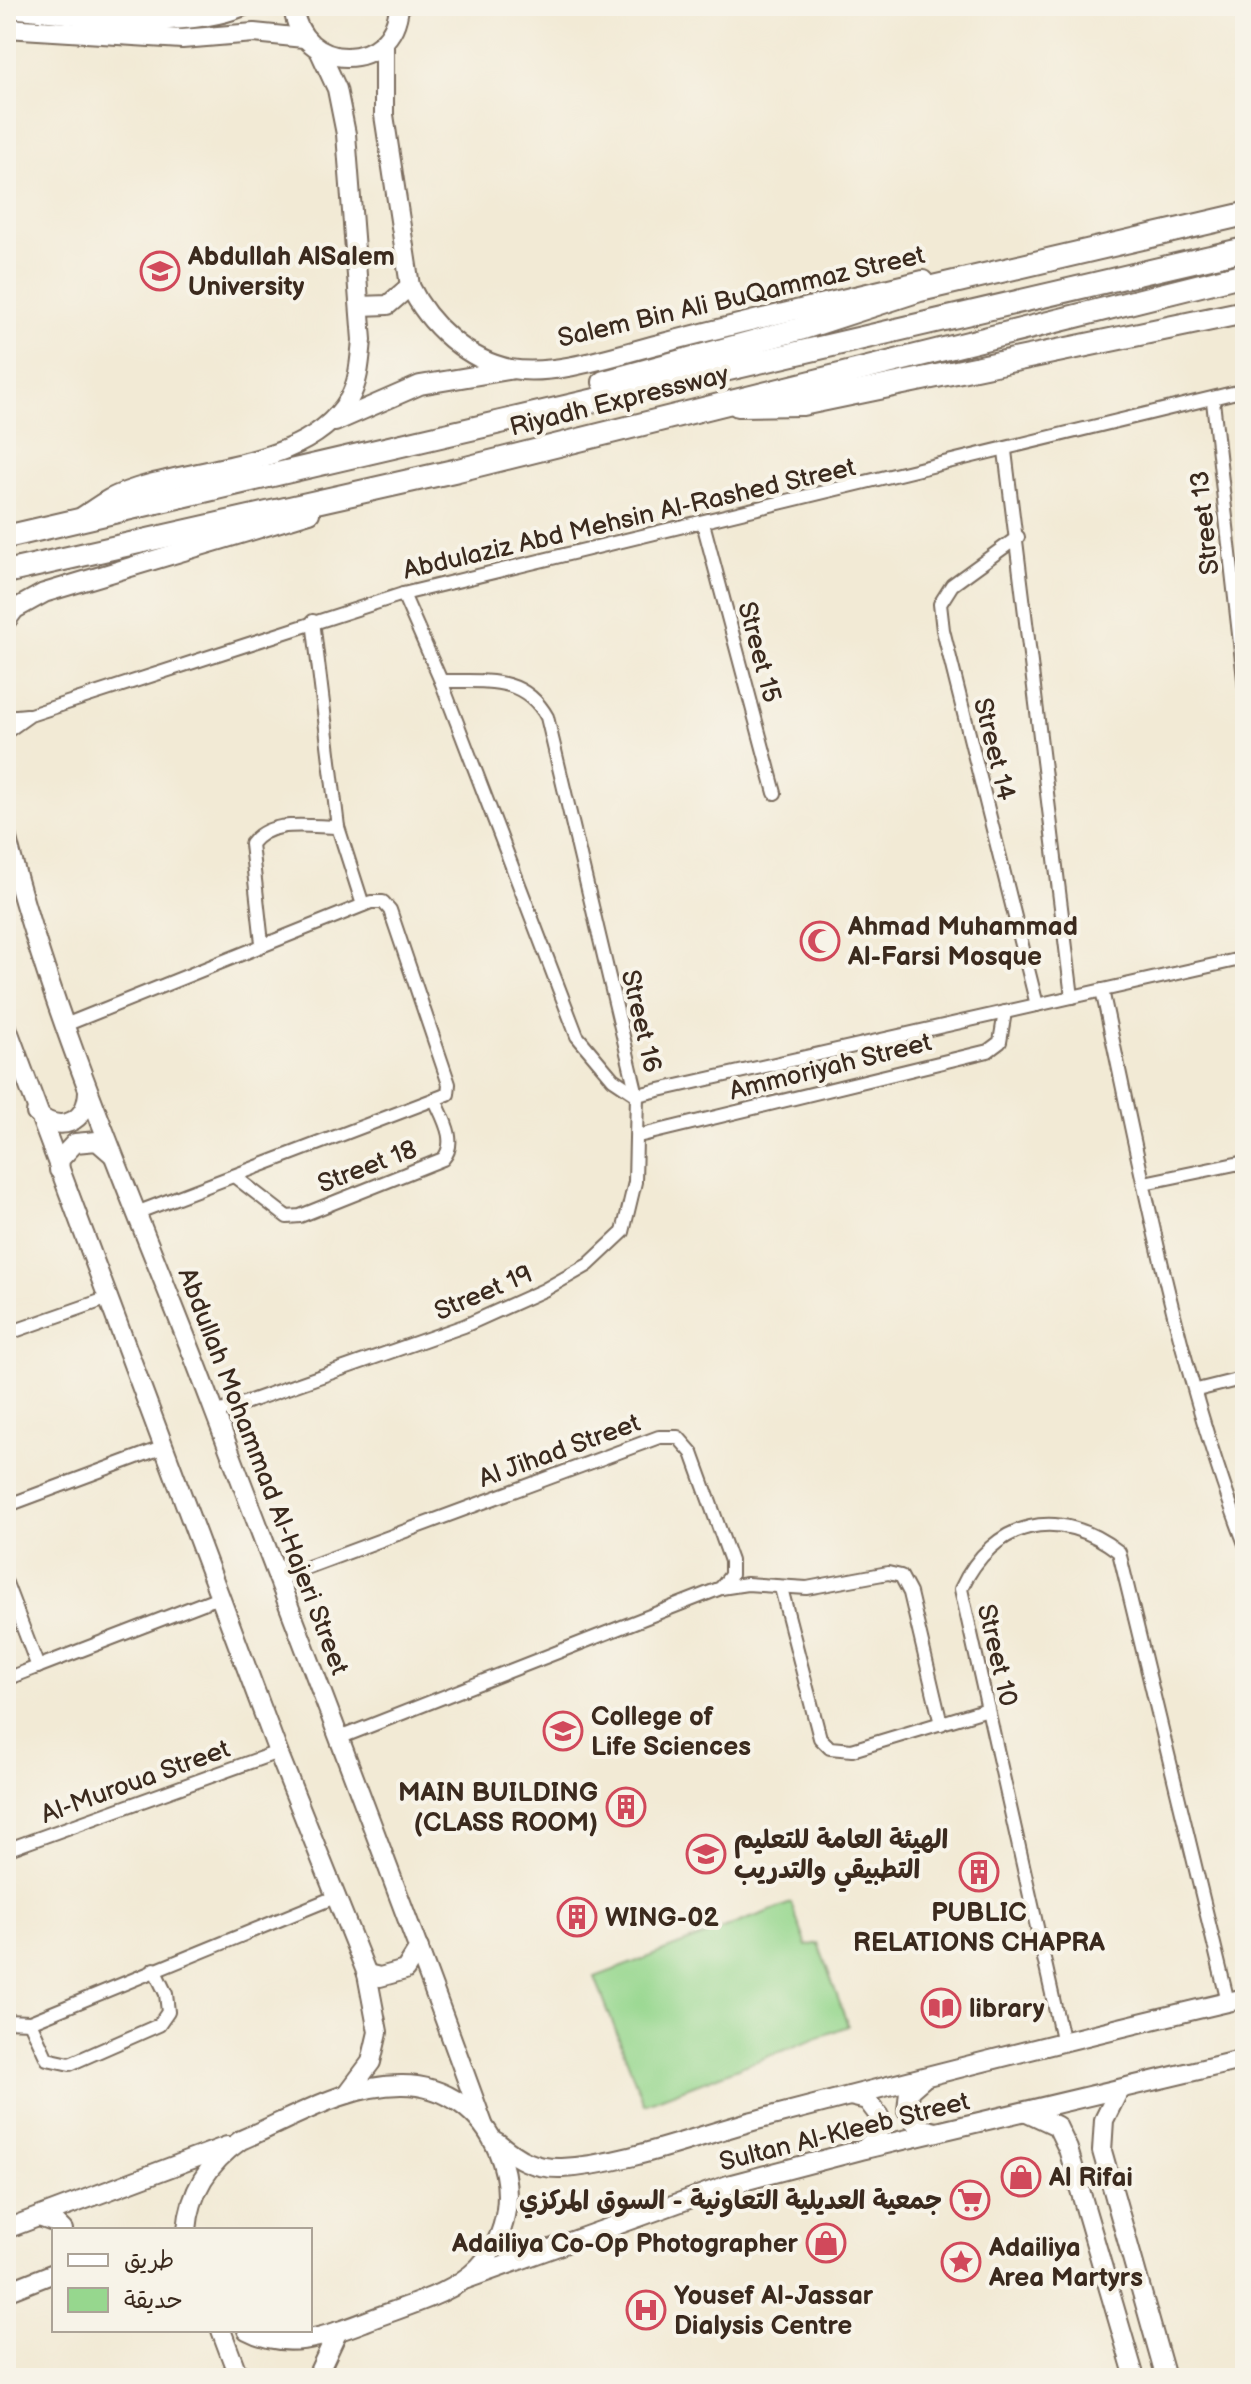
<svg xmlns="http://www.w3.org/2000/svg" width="1251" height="2384" viewBox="0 0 1251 2384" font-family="'Balsamiq Sans','Playpen Sans Arabic',sans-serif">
<rect width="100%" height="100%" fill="#f7f3e8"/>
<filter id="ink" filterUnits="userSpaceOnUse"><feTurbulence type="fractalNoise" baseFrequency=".0125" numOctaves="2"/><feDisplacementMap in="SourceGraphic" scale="16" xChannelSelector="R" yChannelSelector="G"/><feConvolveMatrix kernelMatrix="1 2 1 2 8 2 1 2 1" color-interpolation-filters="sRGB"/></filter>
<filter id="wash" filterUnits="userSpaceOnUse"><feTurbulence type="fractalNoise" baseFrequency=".006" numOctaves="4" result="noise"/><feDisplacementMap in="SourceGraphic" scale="32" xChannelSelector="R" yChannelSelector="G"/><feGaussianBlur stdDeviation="1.8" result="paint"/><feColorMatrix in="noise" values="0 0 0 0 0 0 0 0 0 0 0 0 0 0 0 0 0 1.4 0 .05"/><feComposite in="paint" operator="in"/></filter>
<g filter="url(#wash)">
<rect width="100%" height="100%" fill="#f2ead5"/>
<polygon fill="#96d78e" stroke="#688056" stroke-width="2" points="791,1903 807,1946 818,1943 848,2026 644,2104 595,1977"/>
</g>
<g filter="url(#ink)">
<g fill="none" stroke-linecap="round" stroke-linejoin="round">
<defs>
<g id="street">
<polyline points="1213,401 1245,688"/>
<polyline points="1005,451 1072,997"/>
<polyline points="703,523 775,793"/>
<polyline points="1018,537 952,585 940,604 943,630 1037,1005"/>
<polyline points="403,594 441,681 577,1036 613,1079 637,1095"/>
<polyline points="313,621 338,827 363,905"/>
<polyline points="6,717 27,715"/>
<polyline points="6,732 30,715 403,594 1245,390"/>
<path d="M262,943L251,844C270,818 309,827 338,827"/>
<path d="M1102,990C1142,1175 1177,1367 1245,1544"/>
<polyline points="65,1025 371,902 383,902 390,910 449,1084 448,1094 136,1213"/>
<polyline points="637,1095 1245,958"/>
<polyline points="638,1136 988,1051 1000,1042 1005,1012"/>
<path d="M234,1176L287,1217L300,1216L443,1159C458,1142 443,1118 435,1100"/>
<polyline points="1144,1183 1245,1162"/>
<polyline points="6,1334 106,1299"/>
<polyline points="1197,1390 1245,1378"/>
<path d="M216,1413L464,1326L544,1290L588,1265L623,1232L635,1182L637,1095L547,717C523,674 484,682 441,681"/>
<polyline points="6,1506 164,1447"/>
<polyline points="276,1579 659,1437 678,1437 692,1453 731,1561 731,1575 721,1588 339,1738"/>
<polyline points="6,1583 38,1667"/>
<polyline points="721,1588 747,1584 807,1588 888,1573 901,1576 910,1593 941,1724"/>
<polyline points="781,1588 820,1738 830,1748 852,1750 988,1709"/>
<polyline points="6,1679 219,1597"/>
<polyline points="6,1850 278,1752"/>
<polyline points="6,2021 30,2022 335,1897"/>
<polyline points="30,2022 47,2059 70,2064 159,2025 168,2012 166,1994 154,1969"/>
<path d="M1063,2043L961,1589C993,1520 1059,1505 1119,1552L1228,2002"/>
</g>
<g id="secondary">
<path d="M293,6C300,74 394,74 399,6"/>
<path d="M6,8C79,13 176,34 244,6"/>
<polyline points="6,28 182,39 254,33 304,38"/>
<path d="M384,42V115L410,286C428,324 468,361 511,369C556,377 622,353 667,342C752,320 837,300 923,280"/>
<polyline points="360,306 388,305 410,286"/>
<polyline points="335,422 420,385 509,370"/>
<path d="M83,516C92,510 100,504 109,499C178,464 305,474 349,399C359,382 360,359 362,340L346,134L337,89L319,50"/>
<polyline points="6,621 15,609 44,593 310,513"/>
<path d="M6,835C56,1034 143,1221 215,1413C305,1649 397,1886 483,2124"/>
<polyline points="6,1025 278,1752 367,1974 378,2032 371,2062 347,2094"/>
<path d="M36,1113C59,1134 87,1123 88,1091"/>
<polyline points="59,1170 60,1159 75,1143 97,1141 112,1154"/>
<polyline points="367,1974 380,1977 405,1970 419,1948"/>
<polyline points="923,2079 909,2091 907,2111 919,2128 936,2132"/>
<polyline points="1118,2092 1104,2120 1102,2151 1166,2378"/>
<polyline points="850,2096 867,2100 879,2116 877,2137 864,2149"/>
<polyline points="1027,2112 1057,2126 1068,2149 1135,2378"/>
<path d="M497,2142C517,2159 534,2169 562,2168C626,2165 704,2133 768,2117C926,2076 1085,2035 1245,1998"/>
<polyline points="39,2217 56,2223 63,2230"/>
<polyline points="6,2229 227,2146"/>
<path d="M187,2230C190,2191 209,2162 241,2140C291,2119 345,2085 401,2085C493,2084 541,2201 479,2267C451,2296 400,2307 364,2322C325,2337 286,2351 247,2330"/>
<polyline points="464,2280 728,2185 861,2150 1245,2059"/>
<polyline points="6,2292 54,2273"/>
<polyline points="221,2330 239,2378"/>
<polyline points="316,2378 338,2331"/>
</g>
<g id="highway">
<polyline points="604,382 800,329 920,290 1245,214"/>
<polyline points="738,405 802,404 1245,312"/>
<polyline points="6,537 1245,249"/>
<polyline points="6,572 458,470 1245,274"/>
</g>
</defs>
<use href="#street" stroke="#7b6d5e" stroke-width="16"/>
<use href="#secondary" stroke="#7b6d5e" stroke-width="22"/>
<use href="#highway" stroke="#7b6d5e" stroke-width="26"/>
<use href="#street" stroke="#fff" stroke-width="12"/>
<use href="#secondary" stroke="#fff" stroke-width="18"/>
<use href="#highway" stroke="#fff" stroke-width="22"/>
</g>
</g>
<defs>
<symbol id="university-ring" viewBox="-11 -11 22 22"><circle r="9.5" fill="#f7f3e8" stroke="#d1495b" stroke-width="1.5"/><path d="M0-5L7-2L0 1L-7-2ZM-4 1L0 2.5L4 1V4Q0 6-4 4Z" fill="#d1495b"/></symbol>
<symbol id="mosque-ring" viewBox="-11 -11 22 22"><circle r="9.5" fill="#f7f3e8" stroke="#d1495b" stroke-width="1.5"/><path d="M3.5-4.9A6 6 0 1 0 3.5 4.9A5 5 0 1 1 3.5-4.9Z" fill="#d1495b"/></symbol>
<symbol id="building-ring" viewBox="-11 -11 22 22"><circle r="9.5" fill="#f7f3e8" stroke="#d1495b" stroke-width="1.5"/><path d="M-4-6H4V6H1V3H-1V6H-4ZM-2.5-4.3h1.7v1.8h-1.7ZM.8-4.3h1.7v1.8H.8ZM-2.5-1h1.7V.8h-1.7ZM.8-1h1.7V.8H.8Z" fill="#d1495b"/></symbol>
<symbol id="library-ring" viewBox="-11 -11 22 22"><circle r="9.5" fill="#f7f3e8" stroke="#d1495b" stroke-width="1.5"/><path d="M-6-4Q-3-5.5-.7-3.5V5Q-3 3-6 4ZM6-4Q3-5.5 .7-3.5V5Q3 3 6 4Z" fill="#d1495b"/></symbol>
<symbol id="shop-ring" viewBox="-11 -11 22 22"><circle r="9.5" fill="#f7f3e8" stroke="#d1495b" stroke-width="1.5"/><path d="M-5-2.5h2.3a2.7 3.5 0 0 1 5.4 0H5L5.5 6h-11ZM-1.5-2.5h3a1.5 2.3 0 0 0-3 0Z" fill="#d1495b"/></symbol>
<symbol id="supermarket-ring" viewBox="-11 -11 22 22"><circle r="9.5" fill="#f7f3e8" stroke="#d1495b" stroke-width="1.5"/><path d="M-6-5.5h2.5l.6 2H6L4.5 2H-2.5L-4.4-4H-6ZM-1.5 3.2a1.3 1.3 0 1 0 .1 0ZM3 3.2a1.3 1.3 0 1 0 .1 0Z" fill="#d1495b"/></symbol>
<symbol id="sight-ring" viewBox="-11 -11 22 22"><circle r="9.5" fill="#f7f3e8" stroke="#d1495b" stroke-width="1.5"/><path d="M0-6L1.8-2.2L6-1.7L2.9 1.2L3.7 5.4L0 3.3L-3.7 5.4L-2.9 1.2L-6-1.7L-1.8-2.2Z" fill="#d1495b"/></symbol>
<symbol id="hospital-ring" viewBox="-11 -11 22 22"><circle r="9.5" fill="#f7f3e8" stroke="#d1495b" stroke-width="1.5"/><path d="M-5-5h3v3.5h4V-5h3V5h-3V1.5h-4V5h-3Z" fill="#d1495b"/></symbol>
</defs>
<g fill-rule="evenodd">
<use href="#university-ring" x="138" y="249" width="44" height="44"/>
<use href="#mosque-ring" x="798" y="919" width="44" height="44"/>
<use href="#university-ring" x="541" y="1709" width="44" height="44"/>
<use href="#building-ring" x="604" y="1785" width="44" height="44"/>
<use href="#university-ring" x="684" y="1832" width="44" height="44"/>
<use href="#building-ring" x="957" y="1850" width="44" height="44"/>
<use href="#building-ring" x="555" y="1895" width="44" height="44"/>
<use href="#library-ring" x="919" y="1986" width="44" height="44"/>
<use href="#shop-ring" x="999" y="2155" width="44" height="44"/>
<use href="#supermarket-ring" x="948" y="2178" width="44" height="44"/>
<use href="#shop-ring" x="804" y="2221" width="44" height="44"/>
<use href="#sight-ring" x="939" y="2240" width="44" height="44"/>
<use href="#hospital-ring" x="624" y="2288" width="44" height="44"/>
</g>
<g text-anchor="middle" stroke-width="8" stroke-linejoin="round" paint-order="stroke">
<g font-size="26" font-weight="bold" fill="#3b2a1e" stroke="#f7f3e8" text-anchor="start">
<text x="188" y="265">Abdullah AlSalem<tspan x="188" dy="30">University</tspan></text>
<text x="848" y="935">Ahmad Muhammad<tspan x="848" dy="30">Al-Farsi Mosque</tspan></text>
<text x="591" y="1725">College of<tspan x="591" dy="30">Life Sciences</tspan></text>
<text x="598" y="1801" text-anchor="end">MAIN BUILDING<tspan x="598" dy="30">(CLASS ROOM)</tspan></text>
<text x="734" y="1848">الهيئة العامة للتعليم<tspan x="734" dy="30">التطبيقي والتدريب</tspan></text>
<text x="979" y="1921" text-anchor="middle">PUBLIC<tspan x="979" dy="30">RELATIONS CHAPRA</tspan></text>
<text x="605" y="1926">WING-02</text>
<text x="969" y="2017">library</text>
<text x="1049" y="2186">Al Rifai</text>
<text x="942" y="2209" text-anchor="end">جمعية العديلية التعاونية - السوق المركزي</text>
<text x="798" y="2252" text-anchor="end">Adailiya Co-Op Photographer</text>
<text x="989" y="2256">Adailiya<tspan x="989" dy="30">Area Martyrs</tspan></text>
<text x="674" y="2304">Yousef Al-Jassar<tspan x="674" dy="30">Dialysis Centre</tspan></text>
</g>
<g font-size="26" fill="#3b2a1e" stroke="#f7f3e8">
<text transform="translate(741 296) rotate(-13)" y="9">Salem Bin Ali BuQammaz Street</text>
<text transform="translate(619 400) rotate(-14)" y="9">Riyadh Expressway</text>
<text transform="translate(629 518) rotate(-13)" y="9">Abdulaziz Abd Mehsin Al-Rashed Street</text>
<text transform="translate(1204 523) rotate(-96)" y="9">Street 13</text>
<text transform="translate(760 652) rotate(75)" y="9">Street 15</text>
<text transform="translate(995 749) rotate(76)" y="9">Street 14</text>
<text transform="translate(642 1021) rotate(77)" y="9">Street 16</text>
<text transform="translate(830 1066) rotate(-14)" y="9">Ammoriyah Street</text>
<text transform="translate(367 1166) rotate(-21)" y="9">Street 18</text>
<text transform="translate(483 1292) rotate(-23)" y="9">Street 19</text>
<text transform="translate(559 1450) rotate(-20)" y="9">Al Jihad Street</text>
<text transform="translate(264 1471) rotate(69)" y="9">Abdullah Mohammad Al-Hajeri Street</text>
<text transform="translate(998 1655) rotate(77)" y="9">Street 10</text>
<text transform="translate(135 1781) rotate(-20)" y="9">Al-Muroua Street</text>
<text transform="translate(844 2131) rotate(-14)" y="9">Sultan Al-Kleeb Street</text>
</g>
</g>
<rect width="1251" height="2384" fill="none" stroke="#f7f3e8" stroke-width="32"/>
<rect x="52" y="2228" width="260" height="104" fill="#f7f3e8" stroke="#aca397" stroke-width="2"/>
<rect x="68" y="2254" width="40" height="12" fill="#ffffff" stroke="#aca397" stroke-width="2"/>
<text x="124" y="2268" font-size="24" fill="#3b2a1e">طريق</text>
<rect x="68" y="2288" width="40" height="24" fill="#96d78e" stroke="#aca397" stroke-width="2"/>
<text x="124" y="2308" font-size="24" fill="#3b2a1e">حديقة</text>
</svg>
